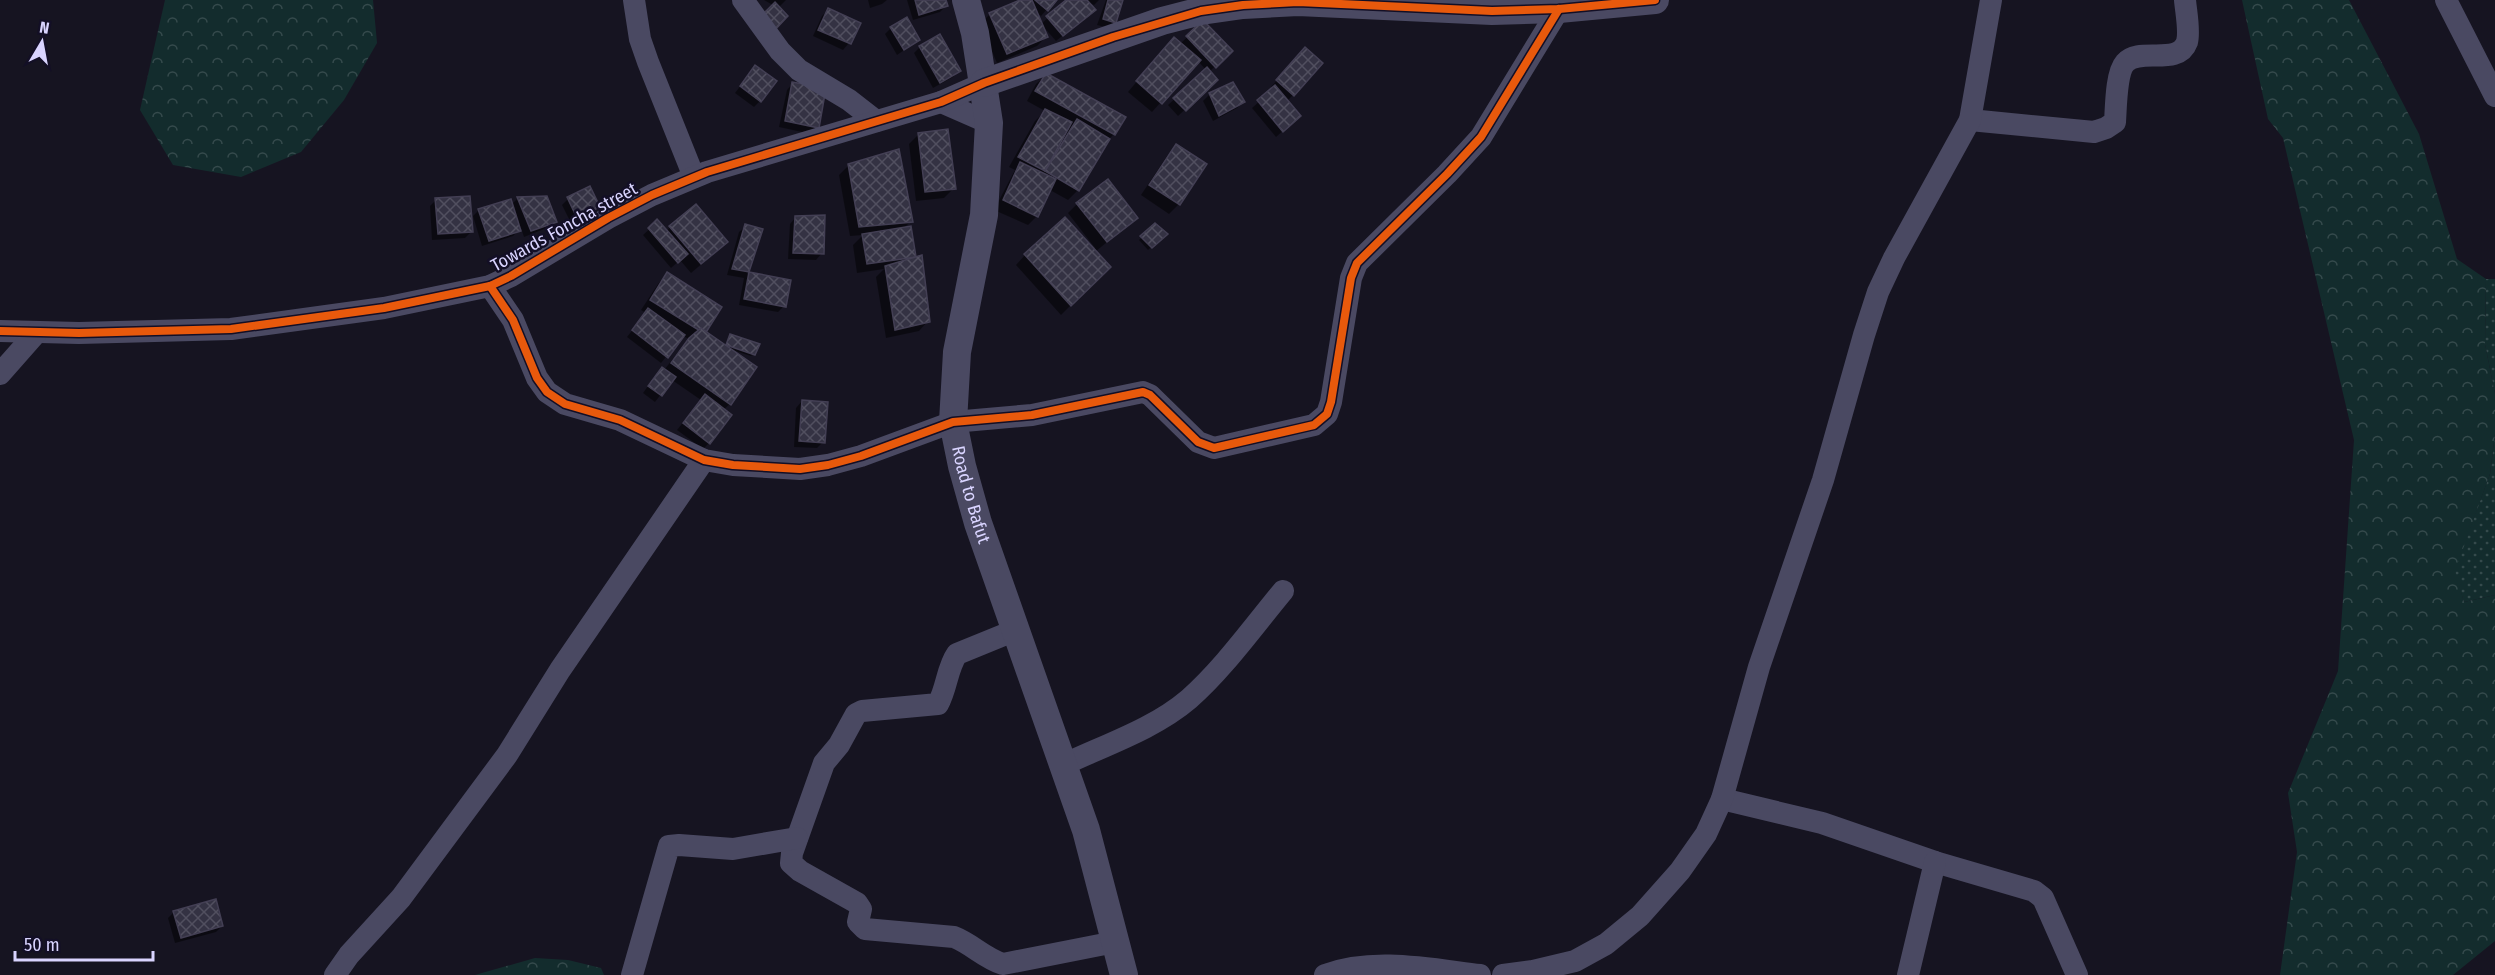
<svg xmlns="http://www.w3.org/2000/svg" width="2495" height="975" viewBox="0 0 2495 975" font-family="'Fira Sans Condensed',sans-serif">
<defs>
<pattern id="grass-dots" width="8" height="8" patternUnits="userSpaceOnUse" patternTransform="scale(1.5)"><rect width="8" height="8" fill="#132c2d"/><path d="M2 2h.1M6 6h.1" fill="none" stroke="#354a4c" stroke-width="1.8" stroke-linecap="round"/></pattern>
<pattern id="forest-crowns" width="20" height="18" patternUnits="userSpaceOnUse" patternTransform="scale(1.5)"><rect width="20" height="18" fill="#132c2d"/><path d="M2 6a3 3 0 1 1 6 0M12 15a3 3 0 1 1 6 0" fill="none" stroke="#354a4c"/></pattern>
<pattern id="building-cross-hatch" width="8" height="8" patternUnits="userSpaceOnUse" patternTransform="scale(1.5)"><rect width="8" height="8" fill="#343243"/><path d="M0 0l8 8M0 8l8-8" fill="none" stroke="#514f5f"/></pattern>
</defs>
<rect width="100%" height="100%" fill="#161421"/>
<g fill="url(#grass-dots)">
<polygon points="2486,279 2495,279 2495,394 2485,344"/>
<polygon points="2495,434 2495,595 2464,602 2454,571 2490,474"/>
</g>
<g fill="url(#forest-crowns)">
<polygon points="165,0 373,0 377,43 344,100 301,152 241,177 173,165 140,110"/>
<polygon points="2242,0 2349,0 2419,134 2457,259 2486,279 2485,344 2495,394 2495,434 2490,474 2455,571 2464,602 2495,595 2495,941 2453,975 2280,975 2297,852 2288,793 2338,671 2354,440 2283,138 2268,119"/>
<polygon points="535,958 568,960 601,968 604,975 475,975"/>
</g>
<g fill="#0007">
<polygon points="764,0 786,0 778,8"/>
<polygon points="868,0 887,0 882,4 870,8"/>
<polygon points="907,0 944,0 946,6 940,12 913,20"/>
<polygon points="1021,0 1055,0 1041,16 1036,12 1041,24 1068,0 1099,0 1094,5 1087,2 1087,16 1056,41 1042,25 1047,36 1037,46 997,63 980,24 990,14"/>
<polygon points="1106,0 1122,0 1115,22 1109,28 1097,25"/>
<polygon points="828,10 859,23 849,43 843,50 813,36 822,16"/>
<polygon points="1203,22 1231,51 1209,72 1216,80 1178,116 1168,105 1206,70 1198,61 1152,112 1128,92 1165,48 1180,44"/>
<polygon points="891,28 919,40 897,55 885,34"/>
<polygon points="920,47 959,71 953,77 933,88 914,53"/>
<polygon points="1299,55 1293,95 1287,101 1293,122 1276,137 1252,108 1273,89 1271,87"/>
<polygon points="755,67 760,101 754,107 735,93"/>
<polygon points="1046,75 1114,134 1107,141 1078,190 1068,200 1050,190 1037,216 1028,225 994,210 1015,170 1009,167 1035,121 1045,111 1027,101 1036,84"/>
<polygon points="793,83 817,127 811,134 779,127 787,90"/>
<polygon points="1232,84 1243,102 1237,108 1213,121 1203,101 1210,94"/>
<polygon points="919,134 954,188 944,198 916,201 909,144"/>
<polygon points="1176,146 1205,165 1179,204 1169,214 1141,195 1167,156"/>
<polygon points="848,166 911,221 903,229 910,228 914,259 928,321 919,331 886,338 876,277 884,269 857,273 853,245 863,235 850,236 839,175"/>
<polygon points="518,198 555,221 549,227 524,237 521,228 513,236 482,246 473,216 479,210 511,205"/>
<polygon points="568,199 598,206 592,212 571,223 562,205"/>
<polygon points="436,200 471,232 465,238 432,240 430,206"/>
<polygon points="1077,204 1136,218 1095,252 1109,267 1061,315 1016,265 1025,255 1095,248 1068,213"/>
<polygon points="796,217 822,253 816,260 788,259 790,224"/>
<polygon points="657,222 666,232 670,227 717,251 691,273 680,260 671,268 643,235"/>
<polygon points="1155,225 1166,234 1148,250 1139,240"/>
<polygon points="746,226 762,230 747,274 789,281 784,306 778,312 739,305 744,278 727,275 739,232"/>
<polygon points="667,274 704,332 725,346 731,335 754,354 751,356 732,350 730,404 723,410 709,443 703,449 677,430 701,400 672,380 655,402 643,393 656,375 662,369 664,370 689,339 683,336 661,363 627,337 646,313 641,310 658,284"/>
<polygon points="802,401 823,442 817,448 794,447 796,408"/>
<polygon points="174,912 222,926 216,932 175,943 168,918"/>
</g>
<g fill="url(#building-cross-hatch)" stroke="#433f54" stroke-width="1.5">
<polygon points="915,0 946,0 948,6 919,15"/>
<polygon points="1020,0 1032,0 1048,37 1007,54 989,13"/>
<polygon points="1035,0 1057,0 1048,11"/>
<polygon points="1066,0 1087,0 1096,10 1063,36 1046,16"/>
<polygon points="1108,0 1123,0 1116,23 1103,19"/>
<polygon points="775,2 788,16 774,31 760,17"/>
<polygon points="828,8 861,23 851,44 818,30"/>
<polygon points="907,17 920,40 904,50 890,27"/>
<polygon points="1203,20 1233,51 1216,68 1186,36"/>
<polygon points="940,34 961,71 940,83 919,46"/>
<polygon points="1174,37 1201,60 1162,104 1136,81"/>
<polygon points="1305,47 1323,63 1294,96 1276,80"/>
<polygon points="755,65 777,81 761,102 740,86"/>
<polygon points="1207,67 1218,80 1186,111 1173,98"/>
<polygon points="1046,73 1126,117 1115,135 1035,91"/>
<polygon points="792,82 826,88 819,128 785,121"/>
<polygon points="1233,82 1245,102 1219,116 1209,93"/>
<polygon points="1275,85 1301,116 1283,132 1257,100"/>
<polygon points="1045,109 1072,122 1045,171 1018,157"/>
<polygon points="1077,119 1110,139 1079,191 1045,171"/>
<polygon points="948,129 956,189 925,192 918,133"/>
<polygon points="1176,144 1207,164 1180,205 1149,185"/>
<polygon points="899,149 913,222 859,227 848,164"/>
<polygon points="1020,162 1056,179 1038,217 1003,200"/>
<polygon points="1108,179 1138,218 1107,242 1076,203"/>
<polygon points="590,186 600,207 577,218 567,197"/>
<polygon points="470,196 473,232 438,234 435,198"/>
<polygon points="547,196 557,222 531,231 517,197"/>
<polygon points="511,199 521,231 489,241 478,209"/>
<polygon points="696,204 728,242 701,264 669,226"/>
<polygon points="825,215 824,254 793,253 795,216"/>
<polygon points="1065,217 1111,267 1071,306 1024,254"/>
<polygon points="657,219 688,254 678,263 648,228"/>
<polygon points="1155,223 1168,234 1152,248 1140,236"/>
<polygon points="745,224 763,229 749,272 732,269"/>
<polygon points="911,226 916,257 867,264 862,234"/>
<polygon points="922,255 930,322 895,330 885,266"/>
<polygon points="667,272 722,307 705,334 650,300"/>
<polygon points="749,272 791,280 786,307 744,299"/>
<polygon points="648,308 685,335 668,358 632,330"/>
<polygon points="701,328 757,367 731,405 671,363 689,338"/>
<polygon points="730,334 760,344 755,355 726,345"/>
<polygon points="662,367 676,377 662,396 648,386"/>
<polygon points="705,394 732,415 710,444 683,423"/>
<polygon points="802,400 828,402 825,443 799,441"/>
<polygon points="216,899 223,926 181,938 173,911"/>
</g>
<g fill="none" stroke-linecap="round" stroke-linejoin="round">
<g stroke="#4a4962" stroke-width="22">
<polyline points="634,0 640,39 648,62 694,177"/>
<polyline points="743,0 780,51 799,70 849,100 876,121"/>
<polyline points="2446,0 2495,96"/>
<polyline points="941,102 989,123"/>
<path d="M1970,120L2094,132L2106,128L2115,122C2116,108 2116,73 2125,63C2139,46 2178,67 2187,42C2190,31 2186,12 2185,0"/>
<polyline points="490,286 513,320 537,378 547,392 565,404 620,420 704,460 733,465 800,469 828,465 861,456 953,422 1032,415 1143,392 1150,395 1198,442 1214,448 1314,425 1327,414 1331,402 1351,278 1357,263 1447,174 1481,137 1559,9"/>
<polyline points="0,331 79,333 231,329 384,308 490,286 511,276 608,218 652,195 707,172 941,102 984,83"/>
<polyline points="0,374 37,332"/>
<path d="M1016,630L957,654C947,668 947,688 938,704L862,711L856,714L839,745L824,763L792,853L791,863L800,871L857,903L861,909L858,922L865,929L954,937C972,944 984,958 1003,964L1115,942"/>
<path d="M1063,765C1105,745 1154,729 1189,699C1224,668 1253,627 1283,591"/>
<polyline points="1722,799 1822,823 1935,862 2034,891 2043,898 2077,975"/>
<polyline points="335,975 349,955 401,898 507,755 560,670 704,460"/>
<polyline points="632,975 669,846 679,845 733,849 797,838"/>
<path d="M1325,975C1373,957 1430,969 1480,975"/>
<polyline points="1503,975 1533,971 1575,961 1606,944 1640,916 1680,871 1706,834 1722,799 1759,667 1823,480 1864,335 1878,292 1894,258 1970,120 1991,0"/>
<polyline points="1908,975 1935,862"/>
</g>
<g stroke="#4a4962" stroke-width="28">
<path id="s1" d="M966,0L975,33L989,123L984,215L957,352L953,422L962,466L978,523L1086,830L1124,975"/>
<polyline points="984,83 1162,21 1201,11 1243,5 1298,2 1492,11 1559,9 1655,0"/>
</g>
<defs>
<g id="cycleway">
<polyline points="490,286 513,320 537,378 547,392 565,404 620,420 704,460 733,465 800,469 828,465 861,456 953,422 1032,415 1143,392 1150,395 1198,442 1214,448 1314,425 1327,414 1331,402 1351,278 1357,263 1447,174 1481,137 1559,9"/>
<polyline points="0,331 79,333 231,329 384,308 490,286 511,276 608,218 652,195 707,172 941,102 984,83 1113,37 1201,11 1243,5 1298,2 1492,11 1559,9 1655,0"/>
</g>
</defs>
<use href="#cycleway" stroke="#130f26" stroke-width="11"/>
<use href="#cycleway" stroke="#e8590c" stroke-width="8"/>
</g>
<g text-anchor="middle" stroke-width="5" stroke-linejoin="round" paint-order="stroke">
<g font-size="18" fill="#d9d4ff" stroke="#130f26">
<text transform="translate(564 227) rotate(-29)" y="6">Towards Foncha street</text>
<text dy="6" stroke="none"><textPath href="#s1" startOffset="502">Road to Bafut</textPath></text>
</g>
</g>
<g transform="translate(42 42) rotate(10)" stroke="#130f26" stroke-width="4.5" paint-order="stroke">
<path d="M0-4.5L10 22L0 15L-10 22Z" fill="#d9d4ff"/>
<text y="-9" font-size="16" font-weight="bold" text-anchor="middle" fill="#d9d4ff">N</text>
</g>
<path d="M15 951v9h138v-9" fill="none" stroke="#d9d4ff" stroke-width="3"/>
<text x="24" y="951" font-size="18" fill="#d9d4ff" stroke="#130f26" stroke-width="4.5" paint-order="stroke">50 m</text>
</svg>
